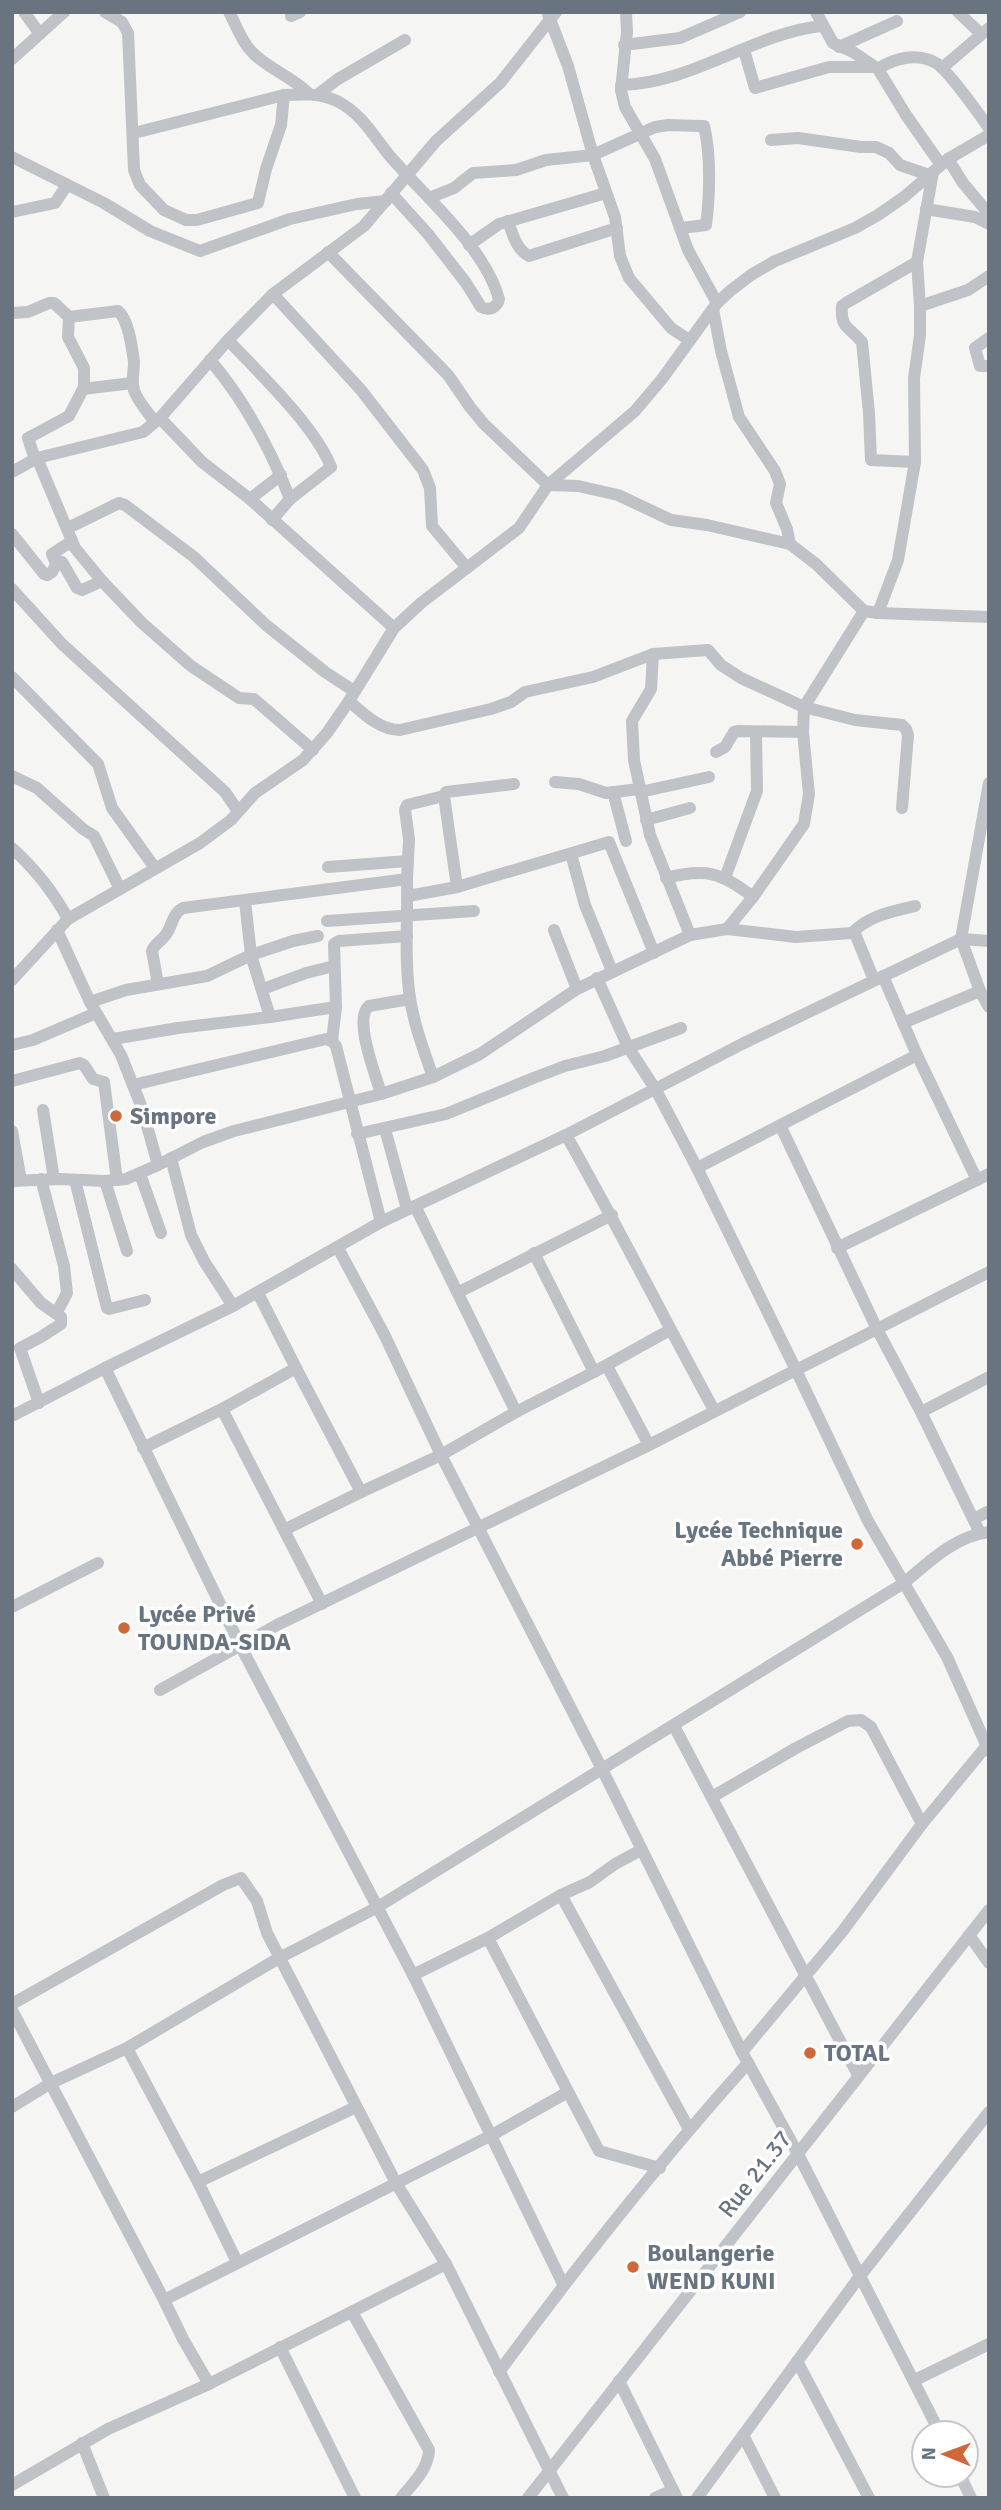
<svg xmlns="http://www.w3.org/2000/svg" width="1001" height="2510" viewBox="0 0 1001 2510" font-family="Signika,sans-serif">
<rect width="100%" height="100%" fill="#f5f6f3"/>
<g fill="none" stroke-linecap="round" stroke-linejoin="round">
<g stroke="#bfc2c6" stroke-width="12">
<polyline points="24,12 40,34"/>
<polyline points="105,12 122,22 128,33 134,170 140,185 164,210 186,220 197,220 258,203 266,169 281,125 284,95"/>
<path d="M229,12C237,27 242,43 255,55C271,70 292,77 308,93"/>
<polyline points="626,12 627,32 621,90 625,107 655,159 688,250 717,303"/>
<path d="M816,12L833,43L853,52L878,69C894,58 918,52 936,63C948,70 979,114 989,128"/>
<polyline points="958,12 981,34"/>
<polyline points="548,14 568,66 593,155 615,217 620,256 629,278 671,328 689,340"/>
<polyline points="291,16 300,12"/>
<polyline points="624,45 680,38 740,12"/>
<polyline points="839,47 897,21"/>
<polyline points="744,50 755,88 829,67 872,67"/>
<polyline points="12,59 64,12"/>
<polyline points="942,68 989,28"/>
<polyline points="878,69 906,115 941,165"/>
<path d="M621,85C693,83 752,34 821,26"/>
<polyline points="317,95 338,79 405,40"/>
<path d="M134,133L284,95C302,94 320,93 337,101C361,113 373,135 389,155C424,196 485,247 499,299C497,308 489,311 481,307L466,283L428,234L391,193"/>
<polyline points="771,140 798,138 861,147 876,147 889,153 900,165 929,175"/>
<polyline points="12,157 104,203 150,231 200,251 290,219 357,204 386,201"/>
<polyline points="948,159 963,183 989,214"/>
<path d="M429,198L454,188L473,173L516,170L546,160L593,155L655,127L668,125L701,126H704C711,154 710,196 706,225L681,228"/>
<polyline points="926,209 975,217 989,224"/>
<polyline points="12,212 55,203 67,185"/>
<path d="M508,221C513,235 516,249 529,256L617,228"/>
<polyline points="469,245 499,224 606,193"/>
<polyline points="328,252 448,375 470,407 484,424 548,485 578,486 618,495 671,520 707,525 790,544"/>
<polyline points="273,294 361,390 423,470 430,488 432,526 467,568"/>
<polyline points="920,306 968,290 989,276"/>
<polyline points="713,309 721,351 739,417 775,471 780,484 776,503 787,529 790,544 816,564 864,611"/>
<path d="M12,313L28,312L49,303H54L69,317L118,311C129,320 132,348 134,362C134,372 131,381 134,390C137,401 148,412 155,422"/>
<polyline points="69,317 68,337 84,368 84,389"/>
<polyline points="989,338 975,348 980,366 989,366"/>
<path d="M228,340C259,373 315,426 331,467L290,499L272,520"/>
<path d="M210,360C246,402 270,448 290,499"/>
<polyline points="160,418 202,462 250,499 394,628"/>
<polyline points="37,458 75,548 102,581 142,623 191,666 239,698 254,699 313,750"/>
<polyline points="35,459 28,438 69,416 83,389 132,383"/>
<path d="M915,462L871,460L869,413L862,342C850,327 840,329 842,306L846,303L917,262"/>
<polyline points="12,472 37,458 143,432 160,418 228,340 273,294 364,226 436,141 500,83 556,12"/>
<polyline points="250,499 281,475"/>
<polyline points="68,528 119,503 125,505 194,557 266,625 325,672 354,691"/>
<polyline points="12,534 44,574 47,575 52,572 58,561 62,562 77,588 82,590 102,581"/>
<polyline points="56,563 52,554 72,541"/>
<polyline points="12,589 62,644 225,792 238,811"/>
<polyline points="878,613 989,617"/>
<polyline points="653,654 651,689 632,721 634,760 650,835 690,935"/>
<polyline points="12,677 98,764 112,808 155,868"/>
<path d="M349,701C364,714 380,730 400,730L491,709L511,702L525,692L593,677L653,654L708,650L721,665L741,678L804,707L855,720L902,725L906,729L908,735L902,808"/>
<polyline points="716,752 725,747 734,732 739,731 803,732"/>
<polyline points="12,776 37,788 83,829 94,836 120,889"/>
<polyline points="555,782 579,784 606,793 639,789"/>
<polyline points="989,783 961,939 980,991 989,1007"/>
<polyline points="613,792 626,841"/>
<polyline points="640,792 709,777"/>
<polyline points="646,820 690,808"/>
<path d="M12,848C35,869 53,891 68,919"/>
<polyline points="571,854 585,905 612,971"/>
<polyline points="328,867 408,861"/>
<path d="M666,878C705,868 721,872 753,897"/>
<polyline points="725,878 757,791 756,732"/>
<polyline points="407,879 409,839 405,810 407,805 444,796"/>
<polyline points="457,887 444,796 446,792 514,784"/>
<polyline points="408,896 457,887 609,842 654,953"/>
<polyline points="327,921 474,911"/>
<polyline points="727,929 753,897 804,824 809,794 803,732 804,707 864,611 878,613 898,560 915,462 914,378 920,335 920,306 917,262 933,172"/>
<polyline points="57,930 90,1002 121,1055 142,1108 158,1165"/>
<polyline points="554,930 577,989"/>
<path d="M852,933C870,915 891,912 915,906"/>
<polyline points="883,976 917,1055 977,1180"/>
<polyline points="597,978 628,1047 656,1090 697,1168 796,1370 877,1329 921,1412 980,1533"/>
<polyline points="12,980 68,919 200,843 231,820 255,793 303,760 327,733 349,701 394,628 421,603 519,528 548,485 635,411 662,379 717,303 730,291 751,275 775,261 855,228 878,215 904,197 948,159 989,135"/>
<path d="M158,984L152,951C155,943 163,940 167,933C173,923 173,913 183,908L407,879C408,918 404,959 410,998C414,1025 424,1051 433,1077"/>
<polyline points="263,989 306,973 334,966"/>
<polyline points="90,1002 126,990 207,976 251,955 245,901"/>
<polyline points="270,1017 336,1007"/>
<polyline points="903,1023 980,991"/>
<polyline points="113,1039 178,1028 270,1017 251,955 293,941 318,936"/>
<polyline points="332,1041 336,1007 334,944 339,941 407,936"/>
<polyline points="12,1045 33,1040 96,1013"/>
<polyline points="12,1081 80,1063 84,1065 93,1079 104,1082 117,1180"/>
<polyline points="133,1085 326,1039 332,1041 336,1046 381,1222"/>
<path d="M381,1094C376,1075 353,1019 369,1006L410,999"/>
<polyline points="43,1110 54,1179"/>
<polyline points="781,1127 877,1329 989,1272"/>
<polyline points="385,1129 407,1209"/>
<polyline points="12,1131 21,1180"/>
<polyline points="357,1134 446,1114 536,1077 565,1066 605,1056 681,1028"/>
<path d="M566,1135C618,1226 664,1319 714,1410"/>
<polyline points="171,1158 191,1235 204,1261 233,1306"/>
<polyline points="697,1168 917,1055"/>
<polyline points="140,1174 161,1233"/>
<polyline points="41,1179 64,1266 67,1293 57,1312"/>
<polyline points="75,1180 107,1308 109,1309 145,1300"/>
<polyline points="12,1181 60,1179 105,1181 126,1179 158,1165 203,1142 234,1131 381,1094 433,1077 480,1054 577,989 690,935 727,929 796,937 852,933 856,936 874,980"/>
<polyline points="105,1181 127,1251"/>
<polyline points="415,1206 516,1412"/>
<polyline points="338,1248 384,1334 441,1455 602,1769 742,2052 798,2154 940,2433"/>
<polyline points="837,1248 989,1174"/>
<polyline points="534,1253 594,1372 670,1330"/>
<polyline points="12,1269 41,1303 61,1317 61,1324 41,1337 20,1348 39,1403"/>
<polyline points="459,1292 612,1215"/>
<polyline points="607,1366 649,1445"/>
<polyline points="105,1368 240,1645 413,1975 563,2284"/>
<polyline points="296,1368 361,1492 441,1455 516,1412 594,1372"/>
<polyline points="222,1409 322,1604"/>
<polyline points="921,1412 989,1377"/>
<polyline points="12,1416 105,1368 233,1306 381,1222 566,1135 742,1044 961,939 989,941"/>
<polyline points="143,1448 222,1409 296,1368 258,1293"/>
<polyline points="974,1519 989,1511"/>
<polyline points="284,1530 361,1492"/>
<polyline points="12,1607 98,1563"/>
<polyline points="160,1690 277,1625 649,1445 796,1370 868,1521 947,1657 989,1751"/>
<polyline points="674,1726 858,2075"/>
<polyline points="712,1797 796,1748 848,1721 861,1720 871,1727 922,1824"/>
<polyline points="561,1895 689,2129"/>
<polyline points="969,1935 989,1963"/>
<polyline points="488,1938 599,2151 660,2168"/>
<polyline points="413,1975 488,1938 561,1895 590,1882 615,1864 641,1850"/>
<polyline points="12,2004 223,1885 241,1878 257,1901 267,1933 396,2183 446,2264 563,2498"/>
<polyline points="12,2010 164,2300 183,2339 209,2384"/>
<polyline points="127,2048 198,2182 237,2262"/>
<polyline points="742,2052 842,1932 922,1824 989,1743"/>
<path d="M12,2107L51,2083L127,2048L279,1958L376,1908L904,1583C929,1562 955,1536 989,1532"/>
<polyline points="198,2182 356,2107"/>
<polyline points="164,2300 492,2135 568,2092"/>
<path d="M352,2312L429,2450C428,2470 413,2483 401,2498"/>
<polyline points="280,2347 355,2498"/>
<polyline points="797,2361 869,2498"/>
<path d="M499,2372C577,2266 660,2161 748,2063"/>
<polyline points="915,2380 989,2344"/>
<polyline points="619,2381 677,2498"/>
<polyline points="743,2435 775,2498"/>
<polyline points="82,2443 104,2498"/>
<polyline points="960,2475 971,2498"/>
<polyline points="12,2485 108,2429 209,2384 446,2264"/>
<polyline points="528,2498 989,1910"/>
<polyline points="655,2498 673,2490"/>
<polyline points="697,2498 860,2276 989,2112"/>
</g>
</g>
<g fill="#d06738" stroke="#fff" stroke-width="2.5">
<circle cx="116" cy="1116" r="7"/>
<circle cx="857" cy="1544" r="7"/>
<circle cx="124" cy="1628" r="7"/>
<circle cx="810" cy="2053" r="7"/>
<circle cx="633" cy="2267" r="7"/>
</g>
<g text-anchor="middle" stroke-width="7" stroke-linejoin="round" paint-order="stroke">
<g font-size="24" font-weight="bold" fill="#687480" stroke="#fff" text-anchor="start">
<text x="130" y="1124">Simpore</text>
<text x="843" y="1538" text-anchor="end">Lycée Technique<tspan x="843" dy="28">Abbé Pierre</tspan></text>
<text x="138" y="1622">Lycée Privé<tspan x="138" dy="28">TOUNDA-SIDA</tspan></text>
<text x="824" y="2061">TOTAL</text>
<text x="647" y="2261">Boulangerie<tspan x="647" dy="28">WEND KUNI</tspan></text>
</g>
<g font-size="24" fill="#687480" stroke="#fff">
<text transform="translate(755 2174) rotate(-52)" y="8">Rue 21.37</text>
</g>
</g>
<rect width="1001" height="2510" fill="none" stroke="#687480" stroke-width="28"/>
<g transform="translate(945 2454) rotate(271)"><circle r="33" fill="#ffffff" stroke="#c3c7cc" stroke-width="2"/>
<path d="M0-5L12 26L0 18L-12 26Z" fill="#d06738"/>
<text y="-10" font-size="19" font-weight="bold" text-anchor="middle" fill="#687480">N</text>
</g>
</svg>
